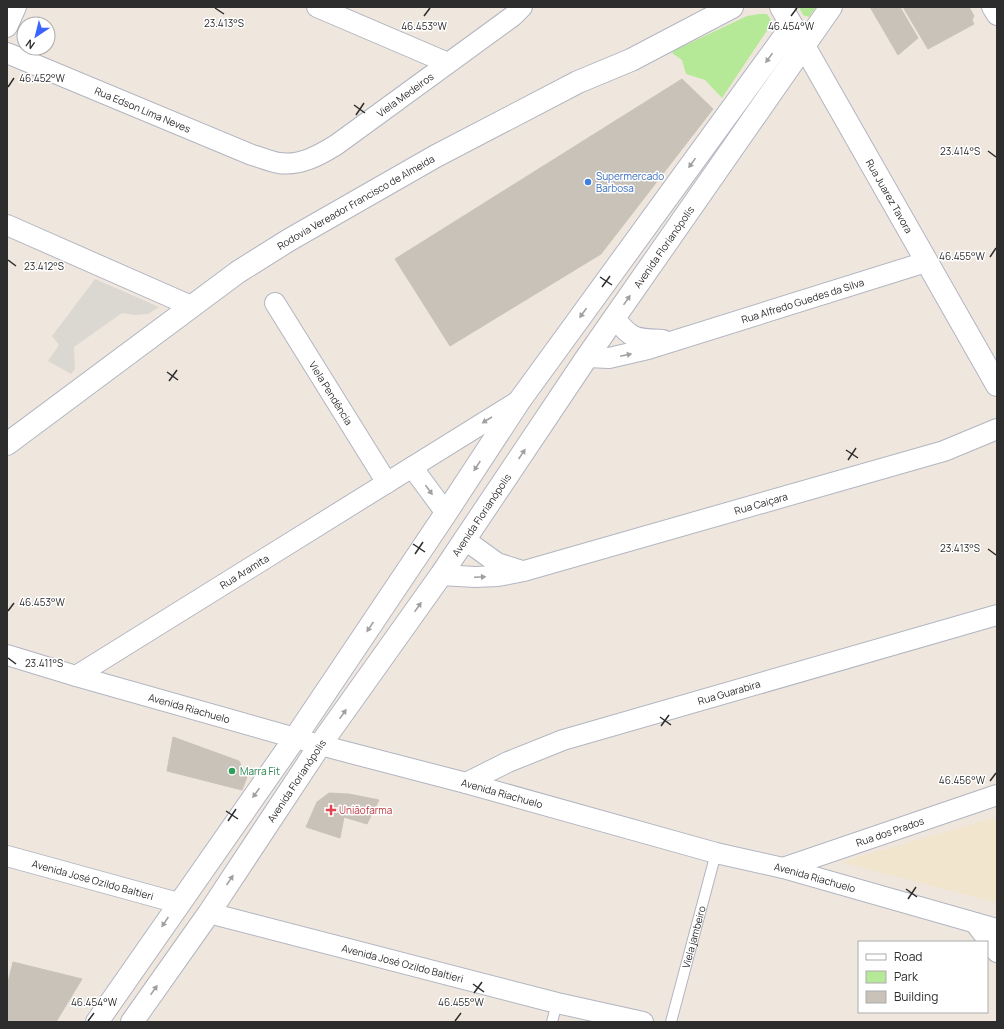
<svg xmlns="http://www.w3.org/2000/svg" width="1004" height="1029" viewBox="0 0 1004 1029" font-family="Manrope,sans-serif">
<rect width="100%" height="100%" fill="#efe7de"/>
<polygon fill="#f1e5cd" points="997,817 997,903 841,862"/>
<g fill="#b5e997">
<polygon points="799,7 816,7 809,17 803,15"/>
<polygon points="759,14 767,14 771,20 768,29 722,98 705,80 686,74 682,60 672,53 675,50 747,16"/>
</g>
<polygon fill="#dbd7d1" points="95,279 159,307 148,314 134,315 122,313 74,347 75,369 71,374 48,361 59,345 52,336"/>
<g fill="#c8c2b9" stroke="#cbc3b7">
<polygon points="870,7 900,7 918,38 898,55"/>
<polygon points="903,7 969,7 974,16 972,20 974,24 928,49"/>
<polygon points="682,79 713,109 601,254 450,346 395,259"/>
<polygon points="173,737 239,761 247,777 242,790 167,771"/>
<polygon points="329,793 349,794 379,800 367,824 344,817 340,838 306,827 317,802"/>
<polygon points="13,962 82,979 56,1022 7,1022 7,986"/>
</g>
<g fill="none" stroke-linecap="round" stroke-linejoin="round">
<defs>
<g id="service">
<polyline points="552,1022 557,1003"/>
<path id="s1" d="M671,1022L716,853"/>
</g>
<g id="minor">
<polyline points="317,7 448,63"/>
<polyline points="992,7 997,15"/>
<polyline points="7,27 16,7"/>
<path id="s2" d="M7,53L252,155C261,157 270,162 279,163C300,166 318,156 336,145L513,16L522,7"/>
<polyline points="7,225 191,306"/>
<path id="s3" d="M275,303L387,483"/>
<path d="M615,318C631,340 637,339 663,340"/>
<path id="s4" d="M587,357L609,358L648,349L926,262"/>
<polyline points="412,467 446,513"/>
<polyline points="464,539 497,563 522,571"/>
<path id="s5" d="M441,575L475,577L498,576L524,571L944,451L997,429"/>
<path id="s6" d="M7,655L76,676L320,745L466,783L716,853L783,868L997,929"/>
<path id="s7" d="M76,676L520,400"/>
<path id="s8" d="M466,783L508,762L563,740L997,615"/>
<path id="s9" d="M7,856L178,903"/>
<path id="s10" d="M783,868L997,795"/>
<path id="s11" d="M209,913L557,1003L643,1022"/>
<polyline points="975,923 997,952"/>
</g>
<g id="tertiary">
<path id="s12" d="M781,7L804,46L997,385"/>
<polyline points="97,1022 295,738 446,513 520,400 792,26"/>
<path id="s13" d="M132,1022L209,913L320,745L441,575L587,357L831,7"/>
</g>
<g id="secondary">
<path id="s14" d="M7,444L238,272L289,240L436,156L578,82L631,60L732,7"/>
</g>
</defs>
<use href="#service" stroke="#b2b5c1" stroke-width="12"/>
<use href="#minor" stroke="#b2b5c1" stroke-width="22"/>
<use href="#tertiary" stroke="#b2b5c1" stroke-width="24"/>
<use href="#secondary" stroke="#b2b5c1" stroke-width="24"/>
<use href="#service" stroke="#fff" stroke-width="10"/>
<use href="#minor" stroke="#fff" stroke-width="20"/>
<use href="#tertiary" stroke="#fff" stroke-width="22"/>
<use href="#secondary" stroke="#fff" stroke-width="22"/>
</g>
<defs><path id="oneway-solid" d="M-6-.8H1V-3.2L6.5 0L1 3.2V.8H-6Z"/></defs>
<g fill="#a0a0a0">
<use href="#oneway-solid" transform="translate(769 58) rotate(126)"/>
<use href="#oneway-solid" transform="translate(692 163) rotate(126)"/>
<use href="#oneway-solid" transform="translate(627 300) rotate(-55)"/>
<use href="#oneway-solid" transform="translate(583 313) rotate(126)"/>
<use href="#oneway-solid" transform="translate(626 355) rotate(-12)"/>
<use href="#oneway-solid" transform="translate(487 420) rotate(148)"/>
<use href="#oneway-solid" transform="translate(522 454) rotate(-56)"/>
<use href="#oneway-solid" transform="translate(477 466) rotate(123)"/>
<use href="#oneway-solid" transform="translate(429 490) rotate(54)"/>
<use href="#oneway-solid" transform="translate(480 577) rotate(-3)"/>
<use href="#oneway-solid" transform="translate(418 607) rotate(-55)"/>
<use href="#oneway-solid" transform="translate(370 627) rotate(124)"/>
<use href="#oneway-solid" transform="translate(343 714) rotate(-55)"/>
<use href="#oneway-solid" transform="translate(256 793) rotate(125)"/>
<use href="#oneway-solid" transform="translate(230 880) rotate(-56)"/>
<use href="#oneway-solid" transform="translate(165 922) rotate(124)"/>
<use href="#oneway-solid" transform="translate(154 990) rotate(-55)"/>
</g>
<path fill="none" stroke="#2d2d2d" stroke-width="1.5" d="M215,8L224,14M424,16L430,8M791,16L797,8M8,87L14,78M354,105L365,113M356,115L364,103M988,151L996,157M990,257L996,248M8,260L16,266M600,277L612,285M602,287L610,276M167,372L178,380M169,381L177,370M846,450L858,458M848,460L856,448M413,544L425,552M988,549L996,555M415,554L423,542M8,611L14,603M8,658L16,664M660,717L671,725M661,726L669,715M990,781L996,773M226,811L238,819M228,821L236,809M906,889L917,897M908,899L916,887M473,984L484,992M474,993L482,982M88,1021L94,1013M455,1021L461,1013"/>
<circle fill="#3f7fe0" stroke="#fff" stroke-width="1.5" cx="588" cy="182" r="4"/>
<circle fill="#2e9e5b" stroke="#fff" stroke-width="1.5" cx="232" cy="771" r="4"/>
<path fill="#e0444e" stroke="#fff" stroke-width="1.5" d="M329 804h4v4h4v4h-4v4h-4v-4h-4v-4h4z"/>
<g text-anchor="middle" stroke-width="3" stroke-linejoin="round" paint-order="stroke">
<g font-size="10" fill="#2d2d2d" stroke="#fff">
<text dy="4" stroke="none"><textPath href="#s2" startOffset="440">Viela Medeiros</textPath></text>
<text dy="4" stroke="none"><textPath href="#s2" startOffset="147">Rua Edson Lima Neves</textPath></text>
<text dy="4" stroke="none"><textPath href="#s12" startOffset="218">Rua Juarez Tavora</textPath></text>
<text dy="4" stroke="none"><textPath href="#s14" startOffset="425">Rodovia Vereador Francisco de Almeida</textPath></text>
<text dy="4" stroke="none"><textPath href="#s13" startOffset="940">Avenida Florianópolis</textPath></text>
<text dy="4" stroke="none"><textPath href="#s4" startOffset="224">Rua Alfredo Guedes da Silva</textPath></text>
<text dy="4" stroke="none"><textPath href="#s3" startOffset="106">Viela Pendência</textPath></text>
<text dy="4" stroke="none"><textPath href="#s5" startOffset="330">Rua Caiçara</textPath></text>
<text dy="4" stroke="none"><textPath href="#s13" startOffset="616">Avenida Florianópolis</textPath></text>
<text dy="4" stroke="none"><textPath href="#s7" startOffset="198">Rua Aramita</textPath></text>
<text dy="4" stroke="none"><textPath href="#s8" startOffset="279">Rua Guarabira</textPath></text>
<text dy="4" stroke="none"><textPath href="#s6" startOffset="190">Avenida Riachuelo</textPath></text>
<text dy="4" stroke="none"><textPath href="#s13" startOffset="292">Avenida Florianópolis</textPath></text>
<text dy="4" stroke="none"><textPath href="#s6" startOffset="514">Avenida Riachuelo</textPath></text>
<text dy="4" stroke="none"><textPath href="#s10" startOffset="113">Rua dos Prados</textPath></text>
<text dy="4" stroke="none"><textPath href="#s6" startOffset="838">Avenida Riachuelo</textPath></text>
<text dy="4" stroke="none"><textPath href="#s9" startOffset="89">Avenida José Ozildo Baltieri</textPath></text>
<text dy="4" stroke="none"><textPath href="#s1" startOffset="88">Viela jambeiro</textPath></text>
<text dy="4" stroke="none"><textPath href="#s11" startOffset="200">Avenida José Ozildo Baltieri</textPath></text>
</g>
<g font-size="10" fill="#366cbe" stroke="#fff" text-anchor="start">
<text x="596" y="180">Supermercado<tspan x="596" dy="12">Barbosa</tspan></text>
</g>
<g font-size="10" fill="#27864d" stroke="#fff" text-anchor="start">
<text x="240" y="775">Marra Fit</text>
</g>
<g font-size="10" fill="#be3a42" stroke="#fff" text-anchor="start">
<text x="339" y="814">Uniãofarma</text>
</g>
</g>
<g font-size="10" text-anchor="middle" fill="#2d2d2d" stroke="#fff" stroke-width="3" stroke-linejoin="round" paint-order="stroke">
<text x="224" y="27">23.413°S</text>
<text x="424" y="30">46.453°W</text>
<text x="791" y="30">46.454°W</text>
<text x="42" y="82">46.452°W</text>
<text x="960" y="155">23.414°S</text>
<text x="962" y="260">46.455°W</text>
<text x="44" y="270">23.412°S</text>
<text x="960" y="552">23.413°S</text>
<text x="42" y="606">46.453°W</text>
<text x="44" y="667">23.411°S</text>
<text x="962" y="784">46.456°W</text>
<text x="94" y="1006">46.454°W</text>
<text x="461" y="1006">46.455°W</text>
</g>
<rect width="1004" height="1029" fill="none" stroke="#2d2d2d" stroke-width="16"/>
<rect x="858" y="941" width="130" height="72" fill="#ffffff" stroke="#ababab"/>
<rect x="866" y="954" width="20" height="6" fill="#ffffff" stroke="#ababab"/>
<text x="894" y="961" font-size="12" fill="#2d2d2d">Road</text>
<rect x="866" y="971" width="20" height="12" fill="#b5e997" stroke="#ababab"/>
<text x="894" y="981" font-size="12" fill="#2d2d2d">Park</text>
<rect x="866" y="991" width="20" height="12" fill="#c8c2b9" stroke="#ababab"/>
<text x="894" y="1001" font-size="12" fill="#2d2d2d">Building</text>
<g transform="translate(36 36) rotate(215)"><circle r="19" fill="#ffffff" stroke="#ababab"/>
<path d="M0-3L7 15L0 10L-7 15Z" fill="#3b64ff"/>
<text y="-6" font-size="11" font-weight="bold" text-anchor="middle" fill="#2d2d2d">N</text>
</g>
</svg>
